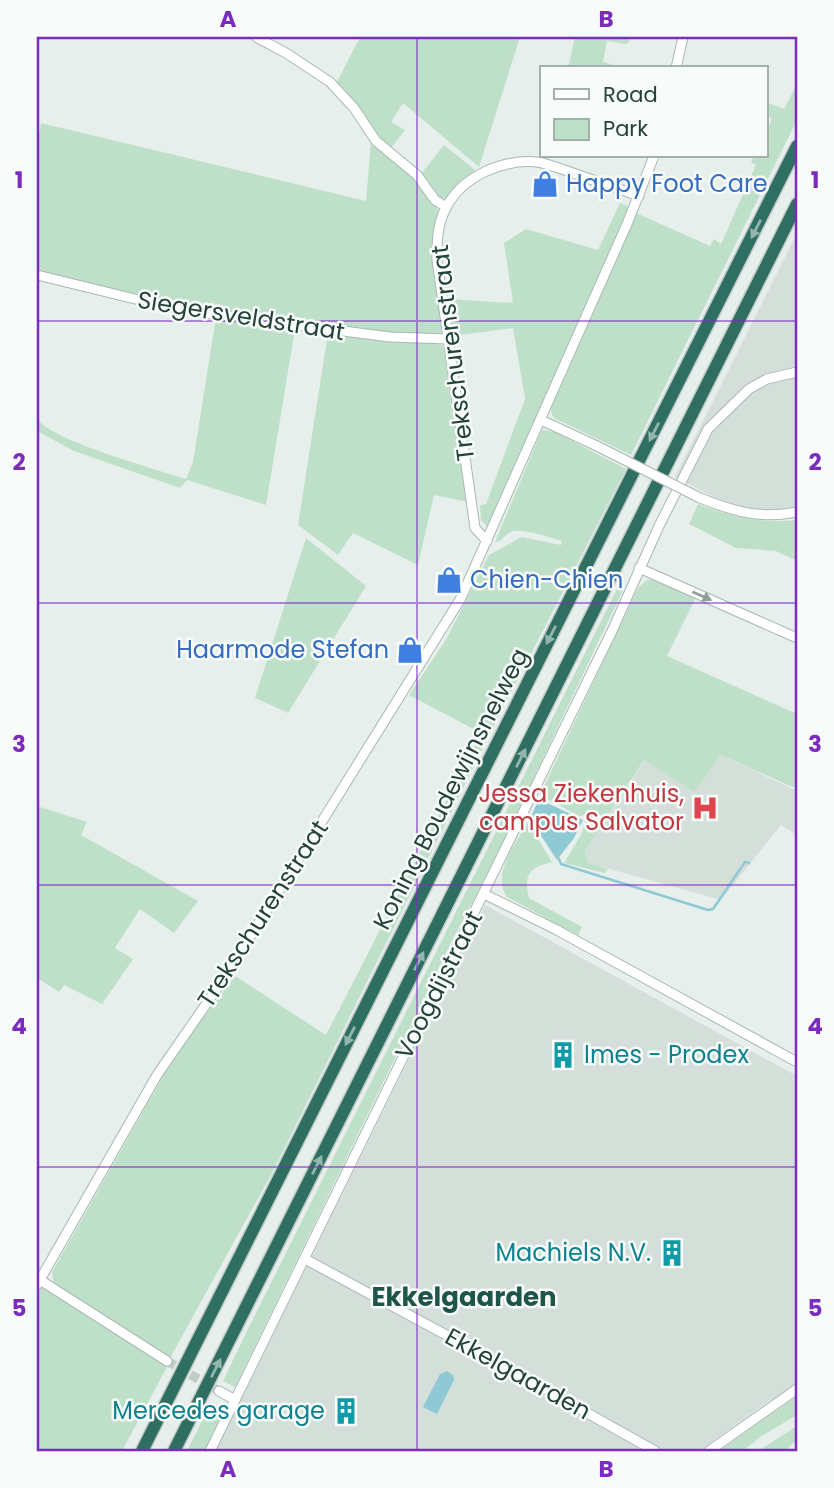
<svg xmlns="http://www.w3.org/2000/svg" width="834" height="1488" viewBox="0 0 834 1488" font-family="Poppins,sans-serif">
<rect width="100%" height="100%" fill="#e6efeb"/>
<g fill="#d4dfda">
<polygon points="797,233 797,506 765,510 745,508 723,502 675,477"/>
<polygon points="721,755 797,791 797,835 781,825 721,900 588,863 585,851 645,760"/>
<polygon points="485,905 797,1076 797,1384 763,1405 699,1451 216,1451"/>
</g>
<g fill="#bfe0c8">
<path d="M360,37H520L479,167L403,103L391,122L405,130L391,148C370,129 356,104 337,82Z"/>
<polygon points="575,37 631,37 627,44 607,41 603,62 625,68 568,68"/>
<polygon points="797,84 797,120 631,455 554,418 551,412 552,406 636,213 710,246 714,239 721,244 756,165 751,162 754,156 766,156 766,132 772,119 766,113 766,102 784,109"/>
<polygon points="41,123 366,201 371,141 408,171 440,213 433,244 443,331 439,335 390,334 174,306 37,271 37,147"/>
<path d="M444,145L475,170L448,198C435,200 428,183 421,174Z"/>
<polygon points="620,203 629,207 489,525 487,526 481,520 480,505 486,504 525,399 513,328 452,336 446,299 513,303 504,243 526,229 598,250"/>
<path d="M216,317L295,329L266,505L187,480L180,488L74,451L37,431V421H39C57,442 155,469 186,479L193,462Z"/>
<polygon points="328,333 439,343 446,349 468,502 434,495 418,565 353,533 338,555 298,525"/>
<path d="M542,430L555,432L626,469L501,712L272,1173L170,1358L54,1284L52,1272L175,1055L235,976L326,1035L481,733L409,695L447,638L489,555L522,537L561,545L562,541C550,538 519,526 509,533C502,537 503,541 495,542Z"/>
<path d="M698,504C731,517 762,524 797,520V561L776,551L736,548L689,524Z"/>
<polygon points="306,538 366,586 288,713 255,698"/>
<polygon points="654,579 692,595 695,599 667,656 797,714 797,789 721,755 694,792 644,760 585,851 588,863 608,869 605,873 564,863 582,833 587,815 579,816 540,795 638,588 647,580"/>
<polygon points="618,587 623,590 498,853 453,939 235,1387 223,1381 244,1337"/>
<polygon points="37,806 87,822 81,835 198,901 174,933 140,909 115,948 133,959 102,1004 64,985 59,992 37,978 39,885 37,884"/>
<path d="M528,822L552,862C530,867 523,875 529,898L582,927L578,935L507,897C491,874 516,843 528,822Z"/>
<polygon points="42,1287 47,1288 168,1365 122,1451 37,1451 37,1295"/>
<polygon points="797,1396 797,1415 760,1437 743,1451 723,1451 722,1449"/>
<polygon points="211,1403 224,1411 205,1451 187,1451"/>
<polygon points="797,1426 797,1440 785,1451 758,1451"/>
</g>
<g fill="#8ec9d4">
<polygon points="541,800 583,820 574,838 557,860 532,822 531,817 538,801"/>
<polygon points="447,1371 453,1375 454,1380 437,1414 423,1407 440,1374"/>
</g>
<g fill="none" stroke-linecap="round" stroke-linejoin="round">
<polyline stroke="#8ec9d4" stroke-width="2.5" points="559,859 561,864 708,910 713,909 745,862 749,863"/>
<polyline stroke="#bfccc8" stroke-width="9" stroke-dasharray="9 4.5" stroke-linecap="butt" points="167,1361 219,1391"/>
<defs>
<g id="minor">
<polyline points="256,37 286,53 330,82 354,108 376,141 417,175 435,200 446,207"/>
<polyline points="676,68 683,37"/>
<polyline points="37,275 180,310 390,337 448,339"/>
<polyline points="541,420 597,446"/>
<path d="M700,498C735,512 760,519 797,512"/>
<path d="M487,541L475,528L437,260C437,242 437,224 446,208C462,176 503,159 537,162C549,164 561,169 573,173C595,181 617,188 639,196"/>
<polyline points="639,568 797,638"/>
<polyline points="484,894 555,929 797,1062"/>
<polyline points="305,1259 500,1364 655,1451"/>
<polyline points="40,1280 167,1361"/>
<polyline points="37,1285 157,1075 227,974 461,598 627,224 654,156"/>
<polyline points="219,1391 235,1400"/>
<polyline points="210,1451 612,631 659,526 708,429 749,389 767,379 797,372"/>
<polyline points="709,1451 797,1389"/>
</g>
<g id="highway">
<polyline points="142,1451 797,146"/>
<polyline points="174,1451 797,204"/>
</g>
</defs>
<use href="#minor" stroke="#a8b8b2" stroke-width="11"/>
<use href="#highway" stroke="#c2cac8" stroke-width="15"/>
<use href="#minor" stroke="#fff" stroke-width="9"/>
<use href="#highway" stroke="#2f6f62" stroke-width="12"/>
<defs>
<polyline id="minor-bridge" points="597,446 700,498"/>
</defs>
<use href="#minor-bridge" stroke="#a8b8b2" stroke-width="11" stroke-linecap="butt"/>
<use href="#minor-bridge" stroke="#fff" stroke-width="9"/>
</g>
<defs><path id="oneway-solid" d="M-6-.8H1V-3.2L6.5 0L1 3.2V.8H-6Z" transform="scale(1.75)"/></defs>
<g fill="#93b5ae">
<use href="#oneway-solid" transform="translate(756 229) rotate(117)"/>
<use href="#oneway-solid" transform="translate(654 432) rotate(117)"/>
<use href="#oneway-solid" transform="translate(551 635) rotate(117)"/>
<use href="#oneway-solid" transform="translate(521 758) rotate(-63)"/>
<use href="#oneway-solid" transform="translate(419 961) rotate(-63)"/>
<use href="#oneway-solid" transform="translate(350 1036) rotate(117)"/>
<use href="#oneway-solid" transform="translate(317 1165) rotate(-63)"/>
<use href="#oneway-solid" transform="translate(216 1368) rotate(-63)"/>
</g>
<use fill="#92a09c" href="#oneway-solid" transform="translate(702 596) rotate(24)"/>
<path fill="none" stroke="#7b2cbf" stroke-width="2" stroke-opacity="0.55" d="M417,37V1451M37,321H797M37,603H797M37,885H797M37,1167H797"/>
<defs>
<symbol id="shop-bare" viewBox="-9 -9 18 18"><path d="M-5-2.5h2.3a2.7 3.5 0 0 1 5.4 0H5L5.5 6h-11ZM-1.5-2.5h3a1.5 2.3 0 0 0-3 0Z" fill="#3f7fe0" stroke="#f7fbf9" stroke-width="2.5" paint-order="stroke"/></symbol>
<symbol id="hospital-bare" viewBox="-9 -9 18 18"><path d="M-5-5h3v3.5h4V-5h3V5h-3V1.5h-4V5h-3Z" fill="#e0444e" stroke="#f7fbf9" stroke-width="2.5" paint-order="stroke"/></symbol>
<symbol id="building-bare" viewBox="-9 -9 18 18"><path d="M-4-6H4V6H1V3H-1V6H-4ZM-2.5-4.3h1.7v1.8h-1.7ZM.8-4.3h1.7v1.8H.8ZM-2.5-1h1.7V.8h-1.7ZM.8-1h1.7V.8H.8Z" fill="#0f9aa8" stroke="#f7fbf9" stroke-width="2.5" paint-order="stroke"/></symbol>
</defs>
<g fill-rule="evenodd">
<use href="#shop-bare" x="526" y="165" width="38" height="38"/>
<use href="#shop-bare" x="430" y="561" width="38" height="38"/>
<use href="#shop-bare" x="391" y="631" width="38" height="38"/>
<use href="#hospital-bare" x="686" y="789" width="38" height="38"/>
<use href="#building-bare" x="544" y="1036" width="38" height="38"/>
<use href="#building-bare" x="653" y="1234" width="38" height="38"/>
<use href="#building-bare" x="327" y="1392" width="38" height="38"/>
</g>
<g text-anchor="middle" stroke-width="5" stroke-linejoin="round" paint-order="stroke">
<g font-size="24" fill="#366cbe" stroke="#f7fbf9" text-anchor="start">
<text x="566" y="192">Happy Foot Care</text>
<text x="470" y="588">Chien-Chien</text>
<text x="389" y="658" text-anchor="end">Haarmode Stefan</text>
</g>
<g font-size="24" fill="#24423a" stroke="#f7fbf9">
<text transform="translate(241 316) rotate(9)" y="8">Siegersveldstraat</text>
<text transform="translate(453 353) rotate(-97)" y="8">Trekschurenstraat</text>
<text transform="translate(451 789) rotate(-63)" y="8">Koning Boudewijnsnelweg</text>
<text transform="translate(263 914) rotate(-57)" y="8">Trekschurenstraat</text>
<text transform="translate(439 985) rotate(-63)" y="8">Voogdijstraat</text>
<text transform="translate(518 1374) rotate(29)" y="8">Ekkelgaarden</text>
</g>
<g font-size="24" fill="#be3a42" stroke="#f7fbf9" text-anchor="end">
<text x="684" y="802">Jessa Ziekenhuis,<tspan x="684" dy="28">campus Salvator</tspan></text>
</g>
<g font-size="24" fill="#0d838f" stroke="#f7fbf9" text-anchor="end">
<text x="584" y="1063" text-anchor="start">Imes - Prodex</text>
<text x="651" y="1261">Machiels N.V.</text>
<text x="325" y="1419">Mercedes garage</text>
</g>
<g font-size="26" font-weight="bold" fill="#1f5548" stroke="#f7fbf9">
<text x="464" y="1306">Ekkelgaarden</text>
</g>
</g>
<rect width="834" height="1488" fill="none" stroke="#f7fbf9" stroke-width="77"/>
<rect x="540" y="66" width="228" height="91" fill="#f7fbf9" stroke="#a3b1ad" stroke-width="2"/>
<rect x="554" y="89" width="35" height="10" fill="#ffffff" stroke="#a3b1ad" stroke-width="2"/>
<text x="603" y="102" font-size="21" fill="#24423a">Road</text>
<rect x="554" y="119" width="35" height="21" fill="#bfe0c8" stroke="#a3b1ad" stroke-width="2"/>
<text x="603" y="136" font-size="21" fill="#24423a">Park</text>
<rect x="38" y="38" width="758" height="1412" fill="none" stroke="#7b2cbf" stroke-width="2.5"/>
<g font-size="23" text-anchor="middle" font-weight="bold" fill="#7b2cbf">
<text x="228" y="27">A</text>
<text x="606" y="27">B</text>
<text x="19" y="188">1</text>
<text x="815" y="188">1</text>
<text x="19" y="470">2</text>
<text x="815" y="470">2</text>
<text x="19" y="752">3</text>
<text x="815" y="752">3</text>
<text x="19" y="1034">4</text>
<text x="815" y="1034">4</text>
<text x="19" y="1316">5</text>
<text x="815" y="1316">5</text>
<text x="228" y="1477">A</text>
<text x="606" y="1477">B</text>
</g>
</svg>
